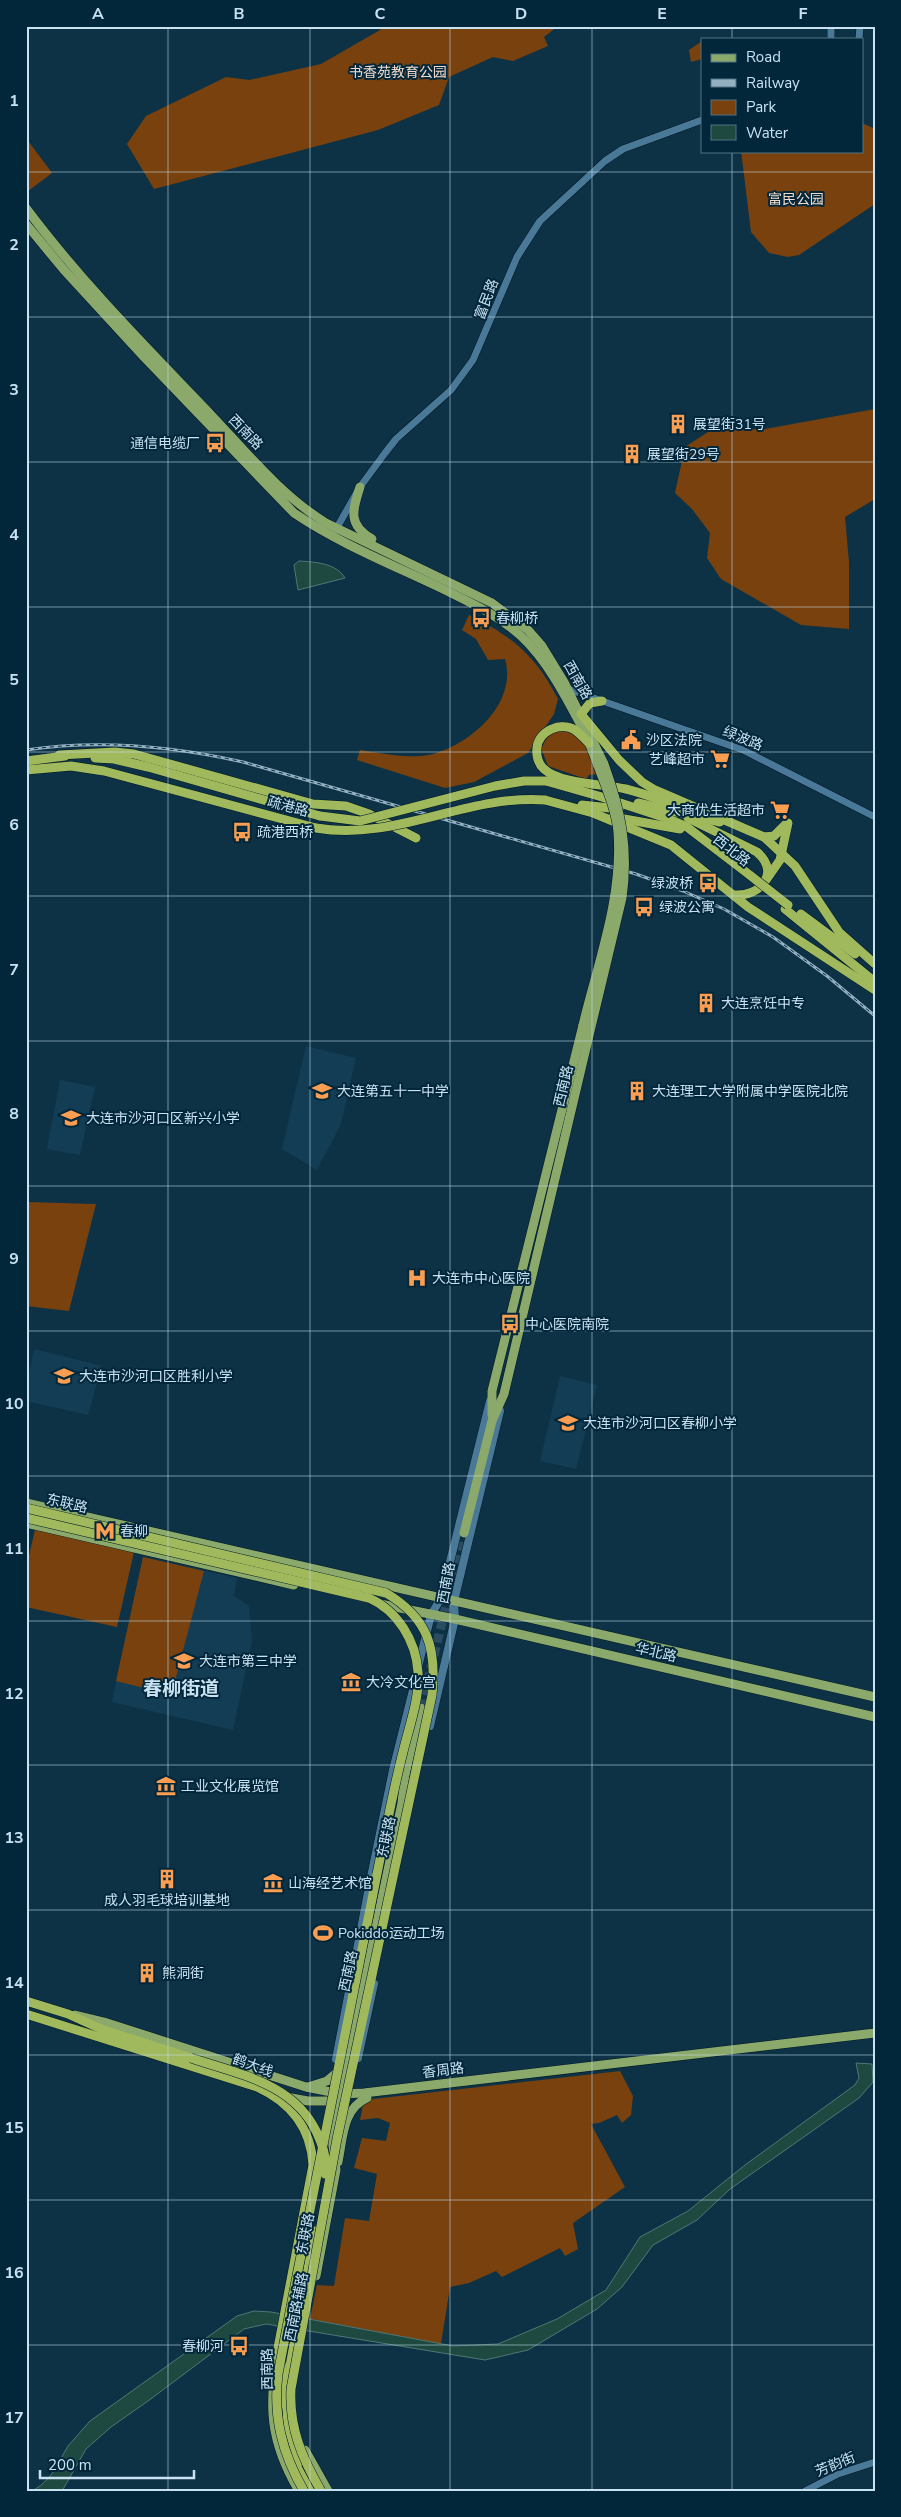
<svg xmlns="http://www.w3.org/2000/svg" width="901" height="2517" viewBox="0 0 901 2517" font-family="'Nunito Sans','Noto Sans SC',sans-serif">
<rect width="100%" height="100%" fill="#0d3246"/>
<g fill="#123d55">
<polygon points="306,1046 356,1058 341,1124 317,1170 282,1149"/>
<polygon points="60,1080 95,1087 80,1155 47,1149"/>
<polygon points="34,1349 102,1366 88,1415 26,1401 26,1387"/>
<polygon points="560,1376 597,1385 576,1469 540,1461"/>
<polygon points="143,1557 237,1578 234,1596 249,1606 252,1641 233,1730 112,1702"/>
</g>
<g fill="#78410d">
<polygon points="382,26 558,26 544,37 548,46 513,61 493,57 449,77 439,105 378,130 154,189 127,144 146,116 226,77 249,80 321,64 380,30"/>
<polygon points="702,41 702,59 691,62 689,50"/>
<polygon points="862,123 875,129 875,204 799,255 788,257 769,253 751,232 741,151 862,151"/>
<polygon points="26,138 52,173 27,192 26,191"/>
<polygon points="875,409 875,499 845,517 849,562 849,629 801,625 721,579 707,558 710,533 692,509 675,493 685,447 711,430 765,429"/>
<path d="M469,615C512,636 536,656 558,699L554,714L528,753L474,782L445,788L357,760L360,750C381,753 408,759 429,755C469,746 518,704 505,659L488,660L476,639L462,630Z"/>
<polygon points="559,730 578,735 587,747 598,774 589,775 586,779 548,766 541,748 550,733"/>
<polygon points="26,1202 96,1204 69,1311 26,1306"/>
<polygon points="35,1530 134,1552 117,1627 26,1607 26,1568"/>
<polygon points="143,1557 204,1571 175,1681 168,1679 152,1690 116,1681"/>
<polygon points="620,2071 633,2096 631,2115 622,2123 617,2115 599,2123 591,2124 625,2187 573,2223 578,2249 565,2256 560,2248 502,2277 496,2271 469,2283 450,2287 441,2344 310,2319 317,2285 334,2286 345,2218 369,2221 377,2174 354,2168 362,2138 386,2141 390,2123 378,2118 360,2120 364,2100"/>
</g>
<g fill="#1d4940" stroke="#517775">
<path d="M299,561C315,562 336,563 345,578L298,590L294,565Z"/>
<path d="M856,2063L872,2064L873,2082L859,2098L730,2189L697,2220L653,2245L622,2287L597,2309L528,2350L485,2360L266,2324L244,2329L148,2401L111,2427L86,2449L62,2491H32C43,2485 56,2473 58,2460H60L68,2446L90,2421L237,2316L254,2311L271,2312L453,2346L498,2344L557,2319L606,2290L640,2237L688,2211L745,2165L855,2085L859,2078Z"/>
</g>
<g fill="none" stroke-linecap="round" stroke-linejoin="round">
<polyline stroke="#294c60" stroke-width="9" stroke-dasharray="9 4.5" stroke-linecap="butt" points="421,1708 464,1533"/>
<defs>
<g id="tertiary">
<polyline points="831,26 831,39"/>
<polyline points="859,39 860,26"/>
<polyline points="335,531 360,487 385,453 396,439 451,390 473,360 517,257 540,221 605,161 623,149 702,120"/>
<polyline points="568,689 743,750 875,817"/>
<polyline points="805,2491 838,2474 875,2462"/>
</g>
<g id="secondary">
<polyline points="418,1667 431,1615 441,1598 490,1401"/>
<polyline points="430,1726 455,1619 454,1601 500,1411"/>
<polyline points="371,1877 393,1770 416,1678"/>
</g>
<g id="primary">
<path d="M26,208C82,283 149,350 213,417C248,454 282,496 326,523L492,603L528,630L542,646L564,682L604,764"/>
<path d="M26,224L64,270L144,357L294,513C340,544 393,565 443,589C471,603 498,615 521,636C548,661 567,699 584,731"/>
<path d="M360,487C352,511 348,525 372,539"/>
<polyline points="590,745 598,766"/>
<polyline points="492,1415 492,1391 583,1025"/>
<polyline points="26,1503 875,1697"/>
<polyline points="26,1523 294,1585"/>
<polyline points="464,1533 492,1421 504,1394 591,1027"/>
<polyline points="380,1604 455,1619 875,1717"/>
<polyline points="404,1779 421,1708"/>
<polyline points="75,2015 104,2022 306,2087 341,2094 364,2093 875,2033"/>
<polyline points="308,2087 327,2081 340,2070"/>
<polyline points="286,2097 308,2101 337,2101"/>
<path d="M338,2162C343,2138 342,2109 367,2098"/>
<polyline points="316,2276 336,2170 332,2138 402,1803 405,1773"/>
<path d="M278,2350C268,2406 270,2442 299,2491"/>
<polyline points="305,2450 328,2491"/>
</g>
<g id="trunk">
<polyline points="602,701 590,703 581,714 619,760 642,782 655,790 764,837 795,866 839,932 875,964"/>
<path d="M589,743C585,739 580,734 575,730C561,721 538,731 537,748C536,755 538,764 544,769C560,784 604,784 626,789C650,795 675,805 698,814"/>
<polyline points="59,755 115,752 134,754 313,804 346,806 369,814 416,838"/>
<polyline points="95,758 114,759 148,767 320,816"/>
<polyline points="26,761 65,756"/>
<polyline points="26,770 71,766 104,771 316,828"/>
<polyline points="546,781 602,797 666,818 687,827 751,876"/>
<polyline points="545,800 593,813 671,845 748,907 875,990"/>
<polyline points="638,803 720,822"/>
<polyline points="582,805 619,809"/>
<polyline points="613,817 680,829"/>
<path d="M688,818L757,852C781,873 760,897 734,895"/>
<polyline points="764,837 774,836 787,823"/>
<polyline points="766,880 780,860 788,823"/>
<polyline points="785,909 875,982"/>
<polyline points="801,914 855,954"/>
<polyline points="26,2001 68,2014 101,2029 191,2058"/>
<path d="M26,2014L257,2087C290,2102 311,2128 313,2165L278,2348L283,2374L281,2404"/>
<polyline points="287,2382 315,2231"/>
<polyline points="286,2397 288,2427 299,2462"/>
<polyline points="292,2458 310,2491"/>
</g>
</defs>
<use href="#tertiary" stroke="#011826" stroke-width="8"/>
<use href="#secondary" stroke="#011826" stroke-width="9"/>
<use href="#primary" stroke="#011826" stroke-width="10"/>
<use href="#trunk" stroke="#011826" stroke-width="10"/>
<use href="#tertiary" stroke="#4a7997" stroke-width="7"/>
<use href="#secondary" stroke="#4a7997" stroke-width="8"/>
<use href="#primary" stroke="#8ba96b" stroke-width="9"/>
<use href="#trunk" stroke="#a0b95c" stroke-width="9"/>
<defs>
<path id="rail" d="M26,750C99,739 172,746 243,762L636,874L683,891L724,909L773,937L827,976L875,1016"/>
</defs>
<use href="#rail" stroke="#93b0c1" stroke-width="3"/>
<use href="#rail" stroke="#02273b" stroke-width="1" stroke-dasharray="4" stroke-linecap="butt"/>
<defs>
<g id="secondary-bridge">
<polyline points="358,2058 374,1984"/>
<polyline points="336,2059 371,1877"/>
</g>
<g id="primary-bridge">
<path d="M583,1025C598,963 623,897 618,832C616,810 606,787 598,766"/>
<path d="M591,1027L622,898C629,848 621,811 604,764"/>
</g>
<g id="trunk-bridge">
<polyline points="320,816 360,821 495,786 524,781 546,781"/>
<path d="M316,828C394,842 467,794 545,800"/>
<polyline points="751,876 788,905"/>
<path d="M26,1508L386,1593C428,1618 437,1648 432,1695L337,2139L291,2389C289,2428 302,2458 321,2491"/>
<path d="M26,1518L369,1598C398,1611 416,1641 418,1672C420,1698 409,1727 403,1752C394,1787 387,1823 380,1859C345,2030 311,2202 278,2374C273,2417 282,2453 304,2491"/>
<path d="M191,2058C238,2074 294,2083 317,2133C323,2146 328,2160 325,2174"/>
</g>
</defs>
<use href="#secondary-bridge" stroke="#011826" stroke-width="9" stroke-linecap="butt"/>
<use href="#primary-bridge" stroke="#011826" stroke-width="10" stroke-linecap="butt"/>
<use href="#trunk-bridge" stroke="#011826" stroke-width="10" stroke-linecap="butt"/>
<use href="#secondary-bridge" stroke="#4a7997" stroke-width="8"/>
<use href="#primary-bridge" stroke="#8ba96b" stroke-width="9"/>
<use href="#trunk-bridge" stroke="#a0b95c" stroke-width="9"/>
</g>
<path fill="none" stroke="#c9e2f2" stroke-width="1" stroke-opacity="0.55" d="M168,26V2491M310,26V2491M450,26V2491M592,26V2491M732,26V39M732,151V2491M26,172H875M26,317H875M26,462H875M26,607H875M26,752H875M26,896H875M26,1041H875M26,1186H875M26,1331H875M26,1476H875M26,1621H875M26,1765H875M26,1910H875M26,2055H875M26,2200H875M26,2345H875"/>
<defs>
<symbol id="building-bare" viewBox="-9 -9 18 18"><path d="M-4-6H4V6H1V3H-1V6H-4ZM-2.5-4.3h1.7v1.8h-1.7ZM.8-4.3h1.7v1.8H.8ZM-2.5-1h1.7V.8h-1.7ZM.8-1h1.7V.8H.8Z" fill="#fc9e52" stroke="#02273b" stroke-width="2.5" paint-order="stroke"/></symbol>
<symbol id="bus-bare" viewBox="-9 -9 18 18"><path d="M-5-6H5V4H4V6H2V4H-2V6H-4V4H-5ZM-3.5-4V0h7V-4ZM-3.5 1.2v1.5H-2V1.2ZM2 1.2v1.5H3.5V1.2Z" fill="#fc9e52" stroke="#02273b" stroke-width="2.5" paint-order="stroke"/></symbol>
<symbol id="civic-bare" viewBox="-9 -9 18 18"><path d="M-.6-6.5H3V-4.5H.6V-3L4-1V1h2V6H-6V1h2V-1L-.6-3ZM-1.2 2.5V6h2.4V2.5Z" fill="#fc9e52" stroke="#02273b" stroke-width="2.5" paint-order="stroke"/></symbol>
<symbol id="supermarket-bare" viewBox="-9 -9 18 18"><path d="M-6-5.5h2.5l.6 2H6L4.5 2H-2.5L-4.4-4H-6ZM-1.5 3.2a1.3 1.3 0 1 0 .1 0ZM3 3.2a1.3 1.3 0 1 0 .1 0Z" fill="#fc9e52" stroke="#02273b" stroke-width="2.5" paint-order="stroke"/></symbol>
<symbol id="school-bare" viewBox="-9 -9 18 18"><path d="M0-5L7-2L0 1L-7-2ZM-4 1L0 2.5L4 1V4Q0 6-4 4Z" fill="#fc9e52" stroke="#02273b" stroke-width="2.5" paint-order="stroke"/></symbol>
<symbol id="hospital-bare" viewBox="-9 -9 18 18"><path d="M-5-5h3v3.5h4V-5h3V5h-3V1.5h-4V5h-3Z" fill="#fc9e52" stroke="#02273b" stroke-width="2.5" paint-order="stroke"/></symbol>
<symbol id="metro-bare" viewBox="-9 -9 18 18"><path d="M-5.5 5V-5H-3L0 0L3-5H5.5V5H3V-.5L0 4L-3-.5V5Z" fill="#fc9e52" stroke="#02273b" stroke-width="2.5" paint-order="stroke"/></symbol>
<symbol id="museum-bare" viewBox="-9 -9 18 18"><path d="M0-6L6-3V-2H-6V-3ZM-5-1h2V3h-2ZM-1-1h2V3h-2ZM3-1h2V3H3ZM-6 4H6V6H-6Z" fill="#fc9e52" stroke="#02273b" stroke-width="2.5" paint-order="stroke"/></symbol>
<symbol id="stadium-bare" viewBox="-9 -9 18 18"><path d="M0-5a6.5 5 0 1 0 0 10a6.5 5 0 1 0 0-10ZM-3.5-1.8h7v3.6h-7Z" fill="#fc9e52" stroke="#02273b" stroke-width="2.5" paint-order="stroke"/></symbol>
</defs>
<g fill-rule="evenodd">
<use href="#building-bare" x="664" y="410" width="28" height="28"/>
<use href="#bus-bare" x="201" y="429" width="28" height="28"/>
<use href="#building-bare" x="618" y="440" width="28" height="28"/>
<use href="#bus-bare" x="467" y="604" width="28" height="28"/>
<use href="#civic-bare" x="617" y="726" width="28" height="28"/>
<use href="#supermarket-bare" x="706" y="745" width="28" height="28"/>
<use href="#supermarket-bare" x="766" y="796" width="28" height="28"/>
<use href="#bus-bare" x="228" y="818" width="28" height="28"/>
<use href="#bus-bare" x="694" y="869" width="28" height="28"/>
<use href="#bus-bare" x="630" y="893" width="28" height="28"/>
<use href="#building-bare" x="692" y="989" width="28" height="28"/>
<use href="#school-bare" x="308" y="1077" width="28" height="28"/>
<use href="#building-bare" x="623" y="1077" width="28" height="28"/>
<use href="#school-bare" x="57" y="1104" width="28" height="28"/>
<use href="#hospital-bare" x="403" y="1264" width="28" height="28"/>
<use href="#bus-bare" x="496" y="1310" width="28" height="28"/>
<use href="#school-bare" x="50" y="1362" width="28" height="28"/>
<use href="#school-bare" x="554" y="1409" width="28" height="28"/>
<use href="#metro-bare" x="91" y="1517" width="28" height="28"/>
<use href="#school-bare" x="170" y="1647" width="28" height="28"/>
<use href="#museum-bare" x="337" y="1668" width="28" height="28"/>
<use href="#museum-bare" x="152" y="1772" width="28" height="28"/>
<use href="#building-bare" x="153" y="1865" width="28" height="28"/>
<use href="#museum-bare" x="259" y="1869" width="28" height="28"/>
<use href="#stadium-bare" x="309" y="1919" width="28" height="28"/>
<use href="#building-bare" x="133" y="1959" width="28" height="28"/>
<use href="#bus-bare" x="225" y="2332" width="28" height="28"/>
</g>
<g text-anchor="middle" stroke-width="4" stroke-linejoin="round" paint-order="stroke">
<g font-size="14" fill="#f0dacb" stroke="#02273b">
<text x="398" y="77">书香苑教育公园</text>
<text x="796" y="204">富民公园</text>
</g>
<g font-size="14" fill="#c9e2f2" stroke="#02273b">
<text transform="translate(486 299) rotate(-69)" y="5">富民路</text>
<text transform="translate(246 432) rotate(46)" y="5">西南路</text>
<text transform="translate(578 680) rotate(60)" y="5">西南路</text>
<text transform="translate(743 738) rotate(22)" y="5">绿波路</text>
<text transform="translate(288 806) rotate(15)" y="5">疏港路</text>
<text transform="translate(732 850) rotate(38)" y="5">西北路</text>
<text transform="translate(563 1086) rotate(-77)" y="5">西南路</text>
<text transform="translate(67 1503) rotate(13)" y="5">东联路</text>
<text transform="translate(446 1583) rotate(-80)" y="5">西南路</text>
<text transform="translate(656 1652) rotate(13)" y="5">华北路</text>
<text transform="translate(386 1837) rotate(-78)" y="5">东联路</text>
<text transform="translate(348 1971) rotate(-78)" y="5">西南路</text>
<text transform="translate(253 2065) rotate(20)" y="5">鹤大线</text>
<text transform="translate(443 2070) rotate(-7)" y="5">香周路</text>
<text transform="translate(305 2234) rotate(-79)" y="5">东联路</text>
<text transform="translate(296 2307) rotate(-79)" y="5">西南路辅路</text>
<text transform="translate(267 2369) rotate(-91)" y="5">西南路</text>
<text transform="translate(835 2464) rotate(-22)" y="5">芳韵街</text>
</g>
<g font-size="14" fill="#c9e2f2" stroke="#02273b" text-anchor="start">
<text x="693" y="429">展望街31号</text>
<text x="200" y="448" text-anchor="end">通信电缆厂</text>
<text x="647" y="459">展望街29号</text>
<text x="496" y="623">春柳桥</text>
<text x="646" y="745">沙区法院</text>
<text x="705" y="764" text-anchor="end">艺峰超市</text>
<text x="765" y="815" text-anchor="end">大商优生活超市</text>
<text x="257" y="837">疏港西桥</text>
<text x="693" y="888" text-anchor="end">绿波桥</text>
<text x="659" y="912">绿波公寓</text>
<text x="721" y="1008">大连烹饪中专</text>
<text x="337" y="1096">大连第五十一中学</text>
<text x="652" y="1096">大连理工大学附属中学医院北院</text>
<text x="86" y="1123">大连市沙河口区新兴小学</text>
<text x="432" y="1283">大连市中心医院</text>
<text x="525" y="1329">中心医院南院</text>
<text x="79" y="1381">大连市沙河口区胜利小学</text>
<text x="583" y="1428">大连市沙河口区春柳小学</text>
<text x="120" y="1536">春柳</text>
<text x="199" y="1666">大连市第三中学</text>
<text x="366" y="1687">大冷文化宫</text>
<text x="181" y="1791">工业文化展览馆</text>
<text x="288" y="1888">山海经艺术馆</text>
<text x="167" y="1905" text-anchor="middle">成人羽毛球培训基地</text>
<text x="338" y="1938">Pokiddo运动工场</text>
<text x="162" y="1978">熊洞街</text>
<text x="224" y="2351" text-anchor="end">春柳河</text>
</g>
<g font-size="19" font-weight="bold" fill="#c9e2f2" stroke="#02273b">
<text x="181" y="1695">春柳街道</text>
</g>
</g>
<rect width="901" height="2517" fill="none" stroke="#02273b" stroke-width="55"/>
<rect x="701" y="38" width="162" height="115" fill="#02273b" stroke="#527284"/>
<rect x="711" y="54" width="25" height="8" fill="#8ba96b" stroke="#527284"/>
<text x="746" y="62" font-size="15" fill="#c9e2f2">Road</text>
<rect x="711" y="79" width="25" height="8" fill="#93b0c1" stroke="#527284"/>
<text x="746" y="88" font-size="15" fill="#c9e2f2">Railway</text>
<rect x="711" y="100" width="25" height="15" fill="#78410d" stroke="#527284"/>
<text x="746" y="112" font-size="15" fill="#c9e2f2">Park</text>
<rect x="711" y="125" width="25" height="15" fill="#1d4940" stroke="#527284"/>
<text x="746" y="138" font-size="15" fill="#c9e2f2">Water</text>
<path d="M40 2470v8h154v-8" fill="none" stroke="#c9e2f2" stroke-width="2.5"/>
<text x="48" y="2470" font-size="15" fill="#c9e2f2" stroke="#02273b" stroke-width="4" paint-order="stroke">200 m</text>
<rect x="28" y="28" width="846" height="2462" fill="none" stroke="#c9e2f2" stroke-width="2"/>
<g font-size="16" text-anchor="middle" font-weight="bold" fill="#c9e2f2">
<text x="98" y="19">A</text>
<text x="239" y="19">B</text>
<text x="380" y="19">C</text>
<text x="521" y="19">D</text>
<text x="662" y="19">E</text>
<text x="803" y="19">F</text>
<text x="14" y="106">1</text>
<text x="14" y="250">2</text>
<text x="14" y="395">3</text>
<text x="14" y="540">4</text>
<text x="14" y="685">5</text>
<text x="14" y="830">6</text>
<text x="14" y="975">7</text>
<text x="14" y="1119">8</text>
<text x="14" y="1264">9</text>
<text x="14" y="1409">10</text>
<text x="14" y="1554">11</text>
<text x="14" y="1699">12</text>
<text x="14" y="1843">13</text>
<text x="14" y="1988">14</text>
<text x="14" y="2133">15</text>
<text x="14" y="2278">16</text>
<text x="14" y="2423">17</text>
</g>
</svg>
